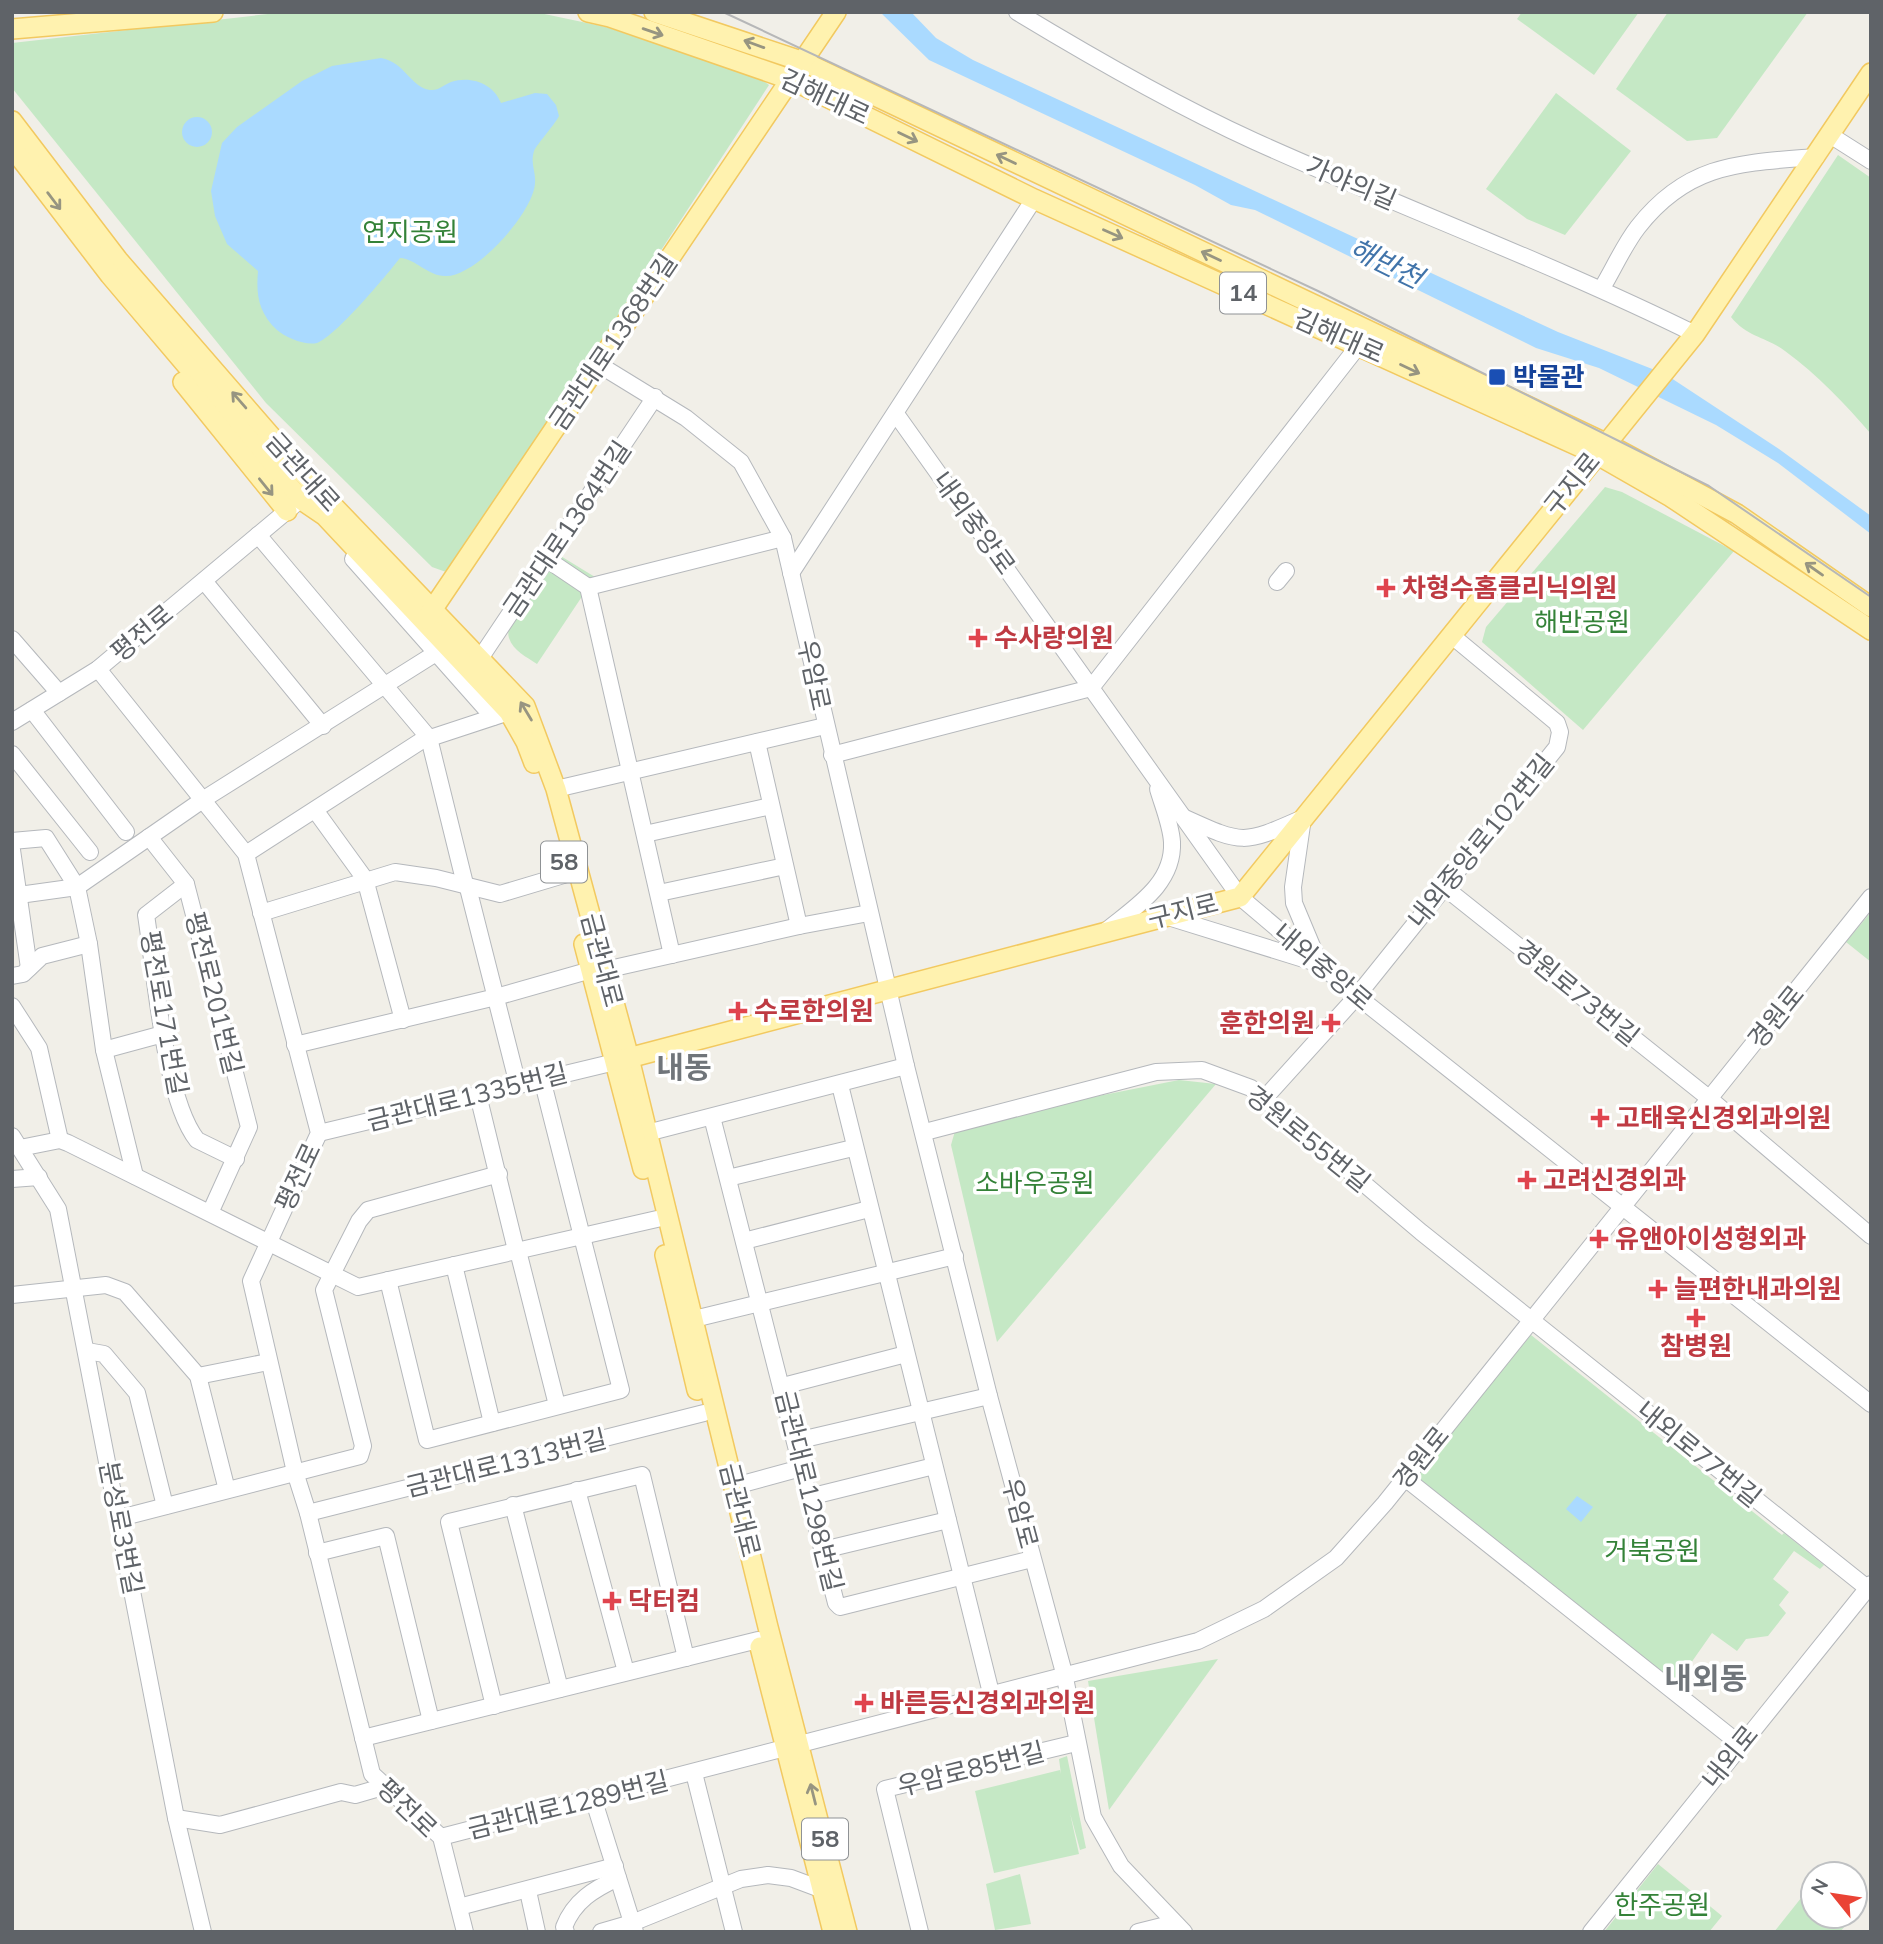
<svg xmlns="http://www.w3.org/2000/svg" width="1883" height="1944" viewBox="0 0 1883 1944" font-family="Mulish,'Noto Sans KR',sans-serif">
<rect width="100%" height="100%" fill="#f1efe8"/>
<g fill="#c5e8c5">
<polygon points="286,12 535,12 606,27 761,79 769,85 456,564 446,572 432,567 266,403 12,88 12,43"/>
<polygon points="1522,12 1639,12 1594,75 1517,19"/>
<polygon points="1668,12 1808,12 1717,138 1687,141 1616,89"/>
<polygon points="1556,93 1631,151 1565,235 1527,219 1486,189"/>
<path d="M1838,155L1871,178V434C1844,403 1818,375 1785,351C1765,336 1748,338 1731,317Z"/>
<polygon points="1605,487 1622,492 1734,551 1583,730 1482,642 1486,627"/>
<path d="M559,555L595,577L537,664C527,657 513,651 509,638C502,616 545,573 559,555Z"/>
<polygon points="1871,912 1871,962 1846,942"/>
<polygon points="1179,1080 1216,1084 997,1342 951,1145 957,1124"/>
<polygon points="1531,1335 1782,1535 1784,1533 1824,1565 1820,1569 1794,1551 1773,1579 1789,1592 1779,1605 1786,1613 1768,1636 1746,1639 1737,1651 1712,1633 1672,1690 1415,1477"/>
<polygon points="1218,1659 1109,1810 1088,1681"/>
<polygon points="1067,1756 1086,1848 1080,1850 1070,1813 1079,1854 994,1873 975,1791 1060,1770 1061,1774 1059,1759"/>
<polygon points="1658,1864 1722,1916 1709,1932 1604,1932"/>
<polygon points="1020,1874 1031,1924 995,1930 986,1884"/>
<polygon points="1809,1888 1813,1891 1813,1916 1845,1916 1850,1920 1840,1932 1774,1932"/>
</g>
<g fill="#aadaff">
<polygon points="880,12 911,12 936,38 973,60 1558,332 1665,374 1779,449 1871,516 1871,534 1778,463 1716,425 1599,368 1536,348 1255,210 1231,205 1195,185 929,60"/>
<path d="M381,58C405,62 410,87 430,90C439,91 443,85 451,82C471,75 494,84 501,103L535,93L547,94L556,105L559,116C553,127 537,144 534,151C530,164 536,171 535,183C534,212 475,278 445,276C428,276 416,259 400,258C386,276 336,336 317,343C305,346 285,337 277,330C258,312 256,294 258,271L227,244L215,216L211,191L222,143L237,127L302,81L332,66Z"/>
<circle cx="197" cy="132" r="15"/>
<polygon points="1577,1496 1593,1507 1581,1522 1566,1509"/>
</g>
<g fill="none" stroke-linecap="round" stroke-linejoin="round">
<defs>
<g id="minor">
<path d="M1017,12C1093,58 1173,104 1254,141C1400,207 1551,263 1695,334"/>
<polyline points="1830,135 1871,161"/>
<path d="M1602,288C1614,268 1624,245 1638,227C1688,163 1740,163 1816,157"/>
<polyline points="598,364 686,418 741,462 783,538 906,1066 989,1396 1064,1673 1093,1817 1121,1866 1184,1932"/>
<polyline points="896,414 1240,897 1357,996 1871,1404"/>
<polyline points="258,535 429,738 465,884"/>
<polyline points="353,559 493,717"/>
<polyline points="548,560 588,587 672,955"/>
<polyline points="791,573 1034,199"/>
<polyline points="204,581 323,726"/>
<polyline points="1277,582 1286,571"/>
<polyline points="588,587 783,538"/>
<polyline points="12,639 59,693"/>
<polyline points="479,660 655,397"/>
<polyline points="98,669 246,854 319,1133 251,1281 295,1472 308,1513 372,1774 441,1837 465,1932"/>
<polyline points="32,710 126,832"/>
<polyline points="12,722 98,669 294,505"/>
<polyline points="757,742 799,926"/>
<polyline points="12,754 90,852"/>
<polyline points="832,755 1091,688 1359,345"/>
<polyline points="556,789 825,726"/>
<polyline points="315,810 365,879 403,1020"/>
<path d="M1185,818C1244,845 1244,844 1303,818"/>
<polyline points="1303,818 1293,887 1294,903 1317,958"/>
<polyline points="645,834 771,806"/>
<polyline points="149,837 186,884 249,1127 210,1213"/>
<polyline points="12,841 46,838 77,887 89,944 104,1050 135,1176"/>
<polyline points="12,850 29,968"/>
<polyline points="246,854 421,741 509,712"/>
<path d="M186,884L146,915C155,971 164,1098 197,1140L236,1159"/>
<polyline points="1444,887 1710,1099 1871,1236"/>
<polyline points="468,888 518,1085"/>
<polyline points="659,893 785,866"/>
<polyline points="12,896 77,887 204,799 436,653"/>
<polyline points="261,913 395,872 436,878 500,894 567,874"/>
<polyline points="1165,916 1310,961"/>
<path d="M1107,930C1135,907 1174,884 1172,842C1171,825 1163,806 1158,789"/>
<polyline points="605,970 799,926 869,913"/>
<polyline points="12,976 23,974 42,956 89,944"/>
<polyline points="12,1006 39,1048 60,1140"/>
<polyline points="295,1045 496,997 591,970"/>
<polyline points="104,1050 163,1034"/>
<polyline points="840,1085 991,1693"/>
<polyline points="478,1095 516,1250"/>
<polyline points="1264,1099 1357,996 1557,747 1560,732 1557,723 1451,635"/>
<polyline points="712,1117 836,1603 840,1607 1032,1559"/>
<polyline points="925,1132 1156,1072 1202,1070 1251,1088 1421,1232 1871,1591"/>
<polyline points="319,1133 615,1062"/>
<polyline points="647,1133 906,1066"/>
<polyline points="12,1136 58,1209 176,1818 203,1932"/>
<polyline points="20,1148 60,1140 68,1143 358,1287 657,1219"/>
<polyline points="728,1178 853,1148"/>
<polyline points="12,1179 39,1177"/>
<polyline points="744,1241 869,1209"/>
<polyline points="518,1251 557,1405"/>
<polyline points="454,1265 492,1423"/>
<polyline points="388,1280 427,1440 621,1390 542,1079"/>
<polyline points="12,1295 106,1285 125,1292 198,1376 227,1490"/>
<polyline points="694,1319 955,1256"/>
<polyline points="87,1351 104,1354 137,1393 165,1506"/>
<polyline points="198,1376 268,1362"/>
<polyline points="783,1386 906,1354"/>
<polyline points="796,1441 989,1396"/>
<polyline points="1405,1478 1741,1745"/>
<polyline points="735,1486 801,1468"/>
<polyline points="577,1490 626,1672"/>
<polyline points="809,1497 934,1466"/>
<polyline points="513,1505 560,1689"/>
<polyline points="308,1513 704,1413"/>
<polyline points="120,1518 360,1456 363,1446 324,1290 359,1221 368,1210 499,1174"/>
<polyline points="823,1550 948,1520"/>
<polyline points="317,1553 386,1536 431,1721"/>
<polyline points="494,1706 449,1522 642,1475 686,1658"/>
<polyline points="363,1738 758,1640"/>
<polyline points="694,1773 734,1932"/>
<polyline points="593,1798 635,1932"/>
<polyline points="176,1818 220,1825 341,1792 355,1795 386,1786"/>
<polyline points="441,1837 1198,1641 1264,1609 1336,1558 1385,1503 1871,897"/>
<polyline points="528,1891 537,1932"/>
<polyline points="459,1907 615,1866"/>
<path d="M566,1932L564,1927C574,1901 594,1889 618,1878"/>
<polyline points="601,1932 632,1923 741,1879 768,1875 791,1878 823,1890"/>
<polyline points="920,1932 885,1789 1076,1743"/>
<polyline points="1138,1932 1174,1923"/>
<polyline points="1591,1932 1871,1584"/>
</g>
<g id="major">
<polyline points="588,12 610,17 792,80 1034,199 1596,454 1671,497 1871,630"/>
<polyline points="654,12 804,62 1605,443 1737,514 1871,607"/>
<polyline points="12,29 213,12"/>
<polyline points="12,121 118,260 315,487 525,706 556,789 629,1058 768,1627 847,1932"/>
<polyline points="12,147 110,275 300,499 325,516 509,712 526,742 534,763"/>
<polyline points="183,382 287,511"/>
<polyline points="426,619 836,12"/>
<polyline points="584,944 643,1169"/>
<polyline points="617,1061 1240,897 1695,334 1871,73"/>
<polyline points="665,1255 697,1390"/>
<polyline points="760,1647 833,1932"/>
</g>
</defs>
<use href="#minor" stroke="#b5b8bc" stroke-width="18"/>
<use href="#major" stroke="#f2c960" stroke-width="22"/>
<use href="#minor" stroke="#fff" stroke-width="16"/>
<use href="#major" stroke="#fff2af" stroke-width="19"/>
<polyline stroke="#b6b7b8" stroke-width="2" points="723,12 1318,291 1709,486 1871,597"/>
</g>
<defs><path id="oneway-shaft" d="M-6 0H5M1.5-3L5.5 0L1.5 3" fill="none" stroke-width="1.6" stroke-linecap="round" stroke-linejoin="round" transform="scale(1.75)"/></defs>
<g stroke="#979581">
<use href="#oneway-shaft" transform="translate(653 32) rotate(19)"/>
<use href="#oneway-shaft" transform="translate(754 44) rotate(-160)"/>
<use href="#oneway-shaft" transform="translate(908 137) rotate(26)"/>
<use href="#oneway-shaft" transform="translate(1006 159) rotate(-155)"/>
<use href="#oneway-shaft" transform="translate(54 201) rotate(53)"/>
<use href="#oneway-shaft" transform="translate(1113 234) rotate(24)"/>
<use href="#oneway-shaft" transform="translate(1211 256) rotate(-155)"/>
<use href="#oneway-shaft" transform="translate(1410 369) rotate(25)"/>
<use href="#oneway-shaft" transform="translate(239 400) rotate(-131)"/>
<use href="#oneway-shaft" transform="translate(266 487) rotate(51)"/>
<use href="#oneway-shaft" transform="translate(1814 569) rotate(-145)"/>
<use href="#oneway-shaft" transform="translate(526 711) rotate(-121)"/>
<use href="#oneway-shaft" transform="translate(813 1794) rotate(-104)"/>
</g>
<rect fill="#1a4fb4" stroke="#fff" stroke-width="2.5" x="1488" y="368" width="18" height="18" rx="3.5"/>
<g fill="#e0444e" stroke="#fff" stroke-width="2.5">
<path d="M1382.5 577.5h7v7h7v7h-7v7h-7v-7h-7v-7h7z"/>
<path d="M974.5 627.5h7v7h7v7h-7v7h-7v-7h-7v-7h7z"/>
<path d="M734.5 1000.5h7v7h7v7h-7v7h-7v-7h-7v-7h7z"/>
<path d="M1327.5 1012.5h7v7h7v7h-7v7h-7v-7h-7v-7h7z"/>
<path d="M1596.5 1107.5h7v7h7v7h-7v7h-7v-7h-7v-7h7z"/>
<path d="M1523.5 1169.5h7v7h7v7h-7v7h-7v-7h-7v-7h7z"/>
<path d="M1595.5 1228.5h7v7h7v7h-7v7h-7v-7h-7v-7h7z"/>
<path d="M1654.5 1278.5h7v7h7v7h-7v7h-7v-7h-7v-7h7z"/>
<path d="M1692.5 1307.5h7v7h7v7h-7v7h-7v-7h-7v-7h7z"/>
<path d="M608.5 1590.5h7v7h7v7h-7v7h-7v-7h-7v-7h7z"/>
<path d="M860.5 1692.5h7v7h7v7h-7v7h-7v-7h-7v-7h7z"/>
</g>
<g text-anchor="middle" stroke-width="7" stroke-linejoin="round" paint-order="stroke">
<g fill="#fff" stroke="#8f9295" stroke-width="2">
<rect x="1220" y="272.5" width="46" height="41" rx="5"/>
<rect x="541" y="841.5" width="46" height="41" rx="5"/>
<rect x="802" y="1818.5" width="46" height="41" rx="5"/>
</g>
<g font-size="24" font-weight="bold" fill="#5f6368">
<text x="1243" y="301">14</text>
<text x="564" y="870">58</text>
<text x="825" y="1847">58</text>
</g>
<g font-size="26" fill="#5f6368" stroke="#fff">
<text transform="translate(825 97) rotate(25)" y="9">김해대로</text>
<text transform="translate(1351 183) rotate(23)" y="9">가야의길</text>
<text transform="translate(1339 336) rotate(24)" y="9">김해대로</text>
<text transform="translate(613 342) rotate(-56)" y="9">금관대로1368번길</text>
<text transform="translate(303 472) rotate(48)" y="9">금관대로</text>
<text transform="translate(1572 484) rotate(-51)" y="9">구지로</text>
<text transform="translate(974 523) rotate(54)" y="9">내외중앙로</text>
<text transform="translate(567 529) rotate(-56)" y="9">금관대로1364번길</text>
<text transform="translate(142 633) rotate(-40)" y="9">평전로</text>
<text transform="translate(814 675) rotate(78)" y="9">우암로</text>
<text transform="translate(1481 841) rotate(-51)" y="9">내외중앙로102번길</text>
<text transform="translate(1183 911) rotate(-14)" y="9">구지로</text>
<text transform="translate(602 960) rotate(75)" y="9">금관대로</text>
<text transform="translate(1323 967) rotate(40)" y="9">내외중앙로</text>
<text transform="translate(214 993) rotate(76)" y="9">평전로201번길</text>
<text transform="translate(1577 993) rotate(39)" y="9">경원로73번길</text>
<text transform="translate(164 1013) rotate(80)" y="9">평전로171번길</text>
<text transform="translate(1776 1017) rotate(-51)" y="9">경원로</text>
<text transform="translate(467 1097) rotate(-14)" y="9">금관대로1335번길</text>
<text transform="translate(1308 1139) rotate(39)" y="9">경원로55번길</text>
<text transform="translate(298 1177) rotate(-65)" y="9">평전로</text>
<text transform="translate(1699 1454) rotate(39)" y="9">내외로77번길</text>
<text transform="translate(1421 1458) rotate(-51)" y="9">경원로</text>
<text transform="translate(506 1463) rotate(-14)" y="9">금관대로1313번길</text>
<text transform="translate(809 1491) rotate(76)" y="9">금관대로1298번길</text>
<text transform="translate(740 1510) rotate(76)" y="9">금관대로</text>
<text transform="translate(1020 1513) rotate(75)" y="9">우암로</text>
<text transform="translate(121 1528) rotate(79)" y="9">분성로3번길</text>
<text transform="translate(1730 1757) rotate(-51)" y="9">내외로</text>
<text transform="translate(971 1769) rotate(-14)" y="9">우암로85번길</text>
<text transform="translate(568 1805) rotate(-14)" y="9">금관대로1289번길</text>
<text transform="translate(407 1808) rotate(44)" y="9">평전로</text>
</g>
<g font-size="26" fill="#348238" stroke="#fff">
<text x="410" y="241">연지공원</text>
<text x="1582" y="631">해반공원</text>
<text x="1035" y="1192">소바우공원</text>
<text x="1652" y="1560">거북공원</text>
<text x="1662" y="1914">한주공원</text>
</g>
<g font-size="26" font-weight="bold" fill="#164399" stroke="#fff" text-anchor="start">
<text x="1513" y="386">박물관</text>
</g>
<g font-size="26" font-weight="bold" fill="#be3a42" stroke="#fff" text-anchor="start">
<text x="1402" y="597">차형수홈클리닉의원</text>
<text x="994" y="647">수사랑의원</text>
<text x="754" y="1020">수로한의원</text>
<text x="1315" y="1032" text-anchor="end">훈한의원</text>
<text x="1616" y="1127">고태욱신경외과의원</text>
<text x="1543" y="1189">고려신경외과</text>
<text x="1615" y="1248">유앤아이성형외과</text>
<text x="1674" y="1298">늘편한내과의원</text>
<text x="1696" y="1355" text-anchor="middle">참병원</text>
<text x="628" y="1610">닥터컴</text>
<text x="880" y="1712">바른등신경외과의원</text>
</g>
<g font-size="28" font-style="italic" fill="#4174aa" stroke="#fff">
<text transform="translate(1386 263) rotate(26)" y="10">해반천</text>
</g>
<g font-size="30" font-weight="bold" fill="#70757a" stroke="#fff">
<text x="684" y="1078">내동</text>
<text x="1706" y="1689">내외동</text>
</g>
</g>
<rect width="1883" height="1944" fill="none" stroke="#5f6368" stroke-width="28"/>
<g transform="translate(1834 1895) rotate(300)"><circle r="33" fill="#ffffff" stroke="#bfc1c3" stroke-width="2"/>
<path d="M0-5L12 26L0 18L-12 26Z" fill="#ea4335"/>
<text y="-10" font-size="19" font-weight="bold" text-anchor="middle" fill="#5f6368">N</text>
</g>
</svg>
